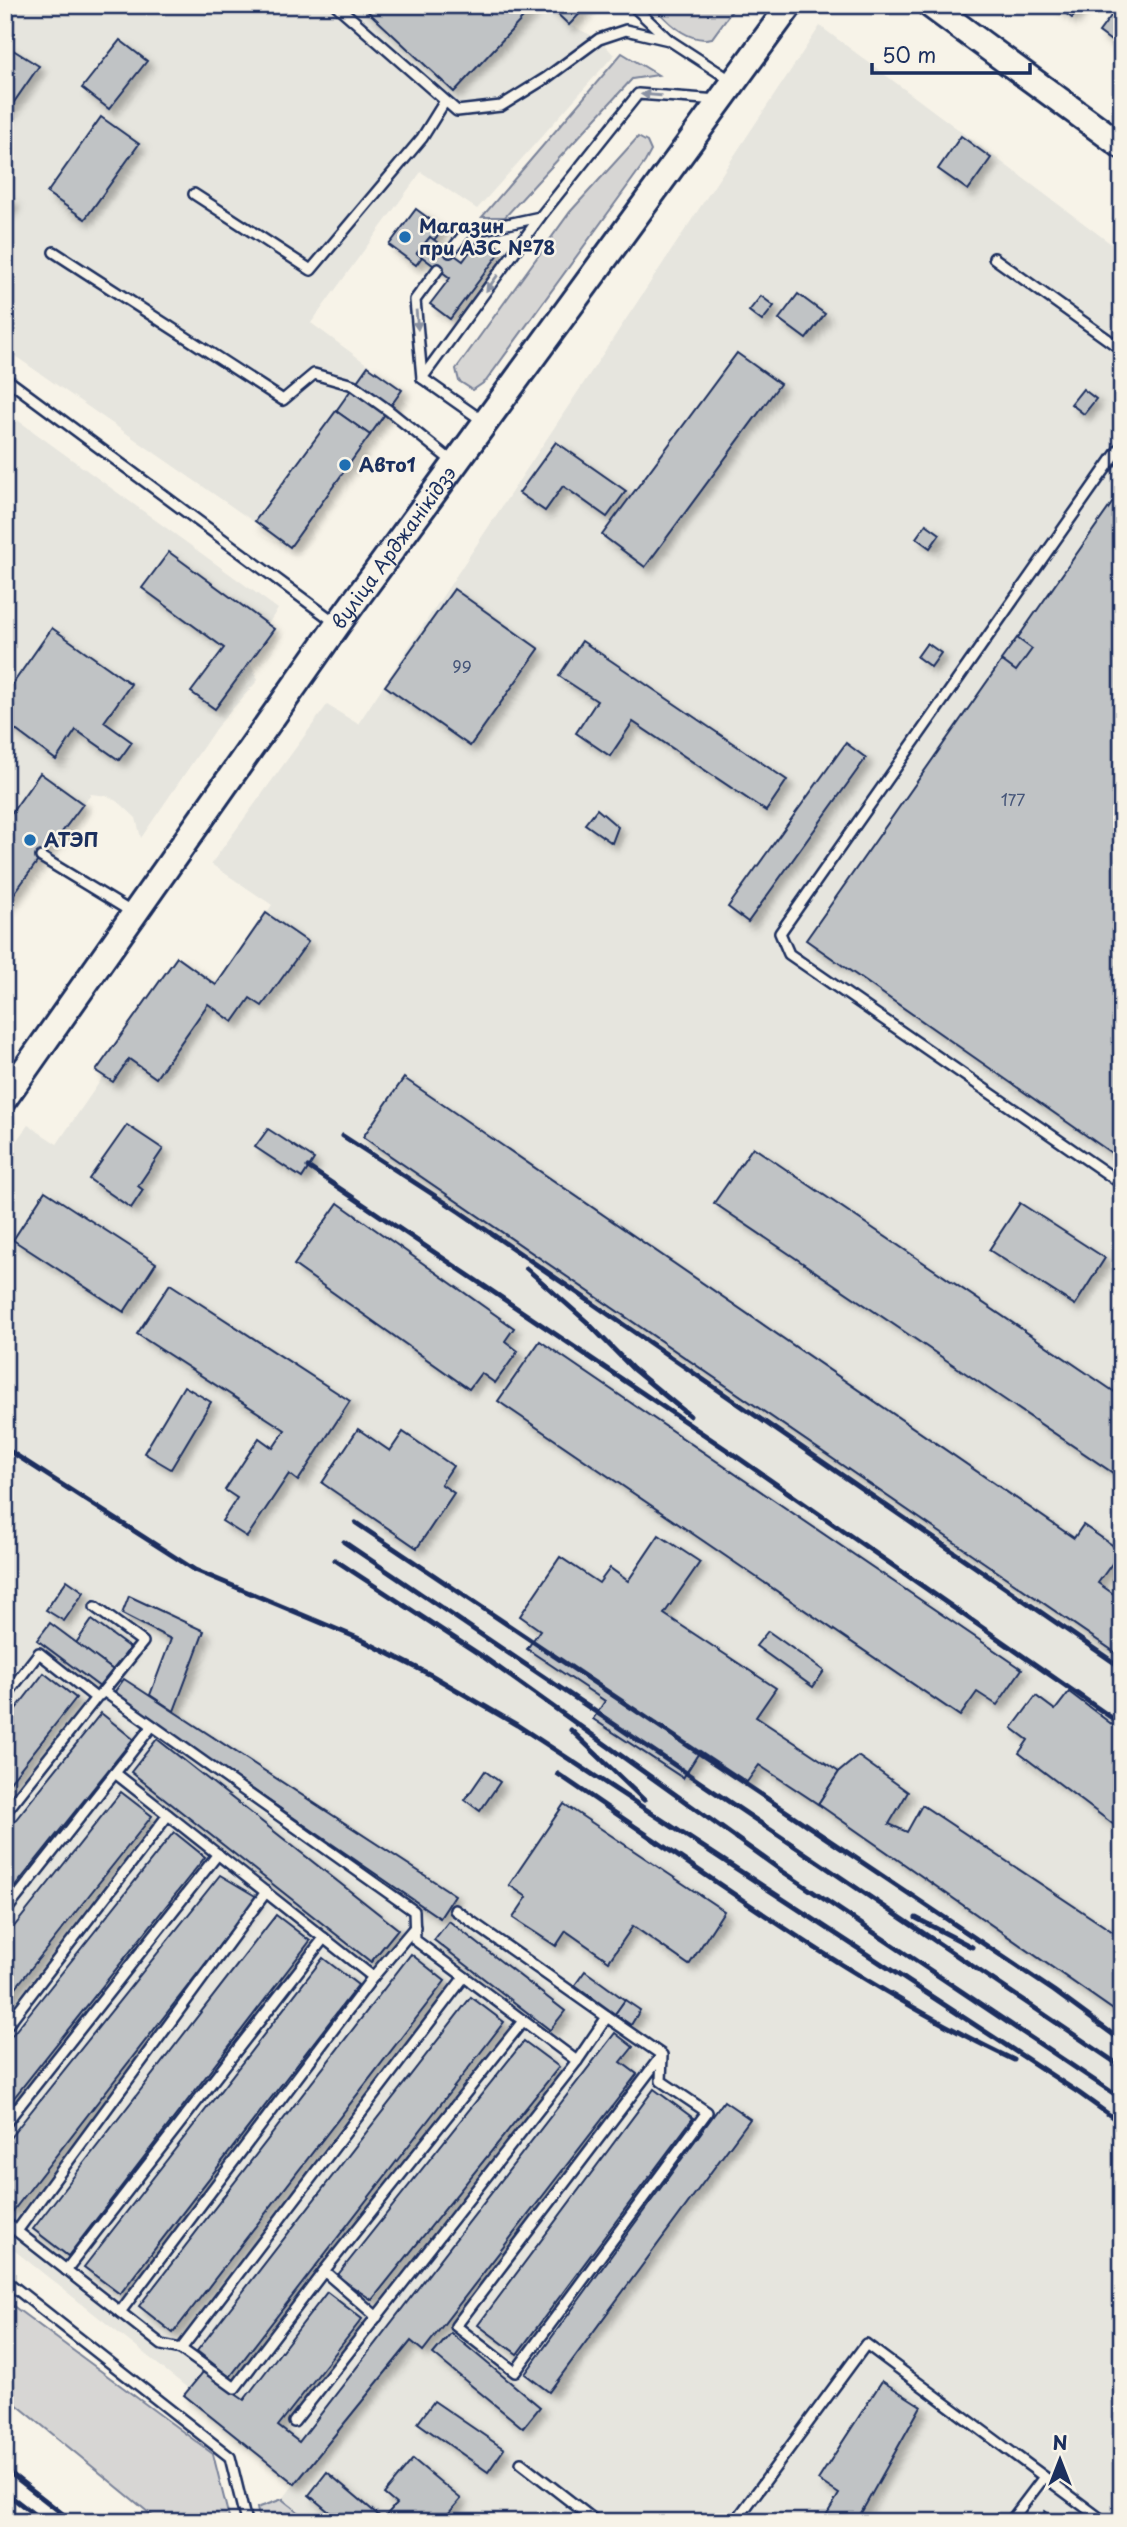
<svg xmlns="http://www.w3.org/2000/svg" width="1127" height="2527" viewBox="0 0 1127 2527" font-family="'Playpen Sans',sans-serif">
<defs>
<filter id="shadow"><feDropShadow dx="6" dy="6" stdDeviation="3.5" flood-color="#0004"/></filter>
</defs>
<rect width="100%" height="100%" fill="#f7f3e8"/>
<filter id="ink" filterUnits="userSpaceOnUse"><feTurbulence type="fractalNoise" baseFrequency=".0143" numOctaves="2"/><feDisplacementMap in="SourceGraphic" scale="14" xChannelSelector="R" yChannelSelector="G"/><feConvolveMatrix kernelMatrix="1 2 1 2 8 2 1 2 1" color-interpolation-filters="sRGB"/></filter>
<g filter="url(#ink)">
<g fill="#e6e5de">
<polygon points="5,5 588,5 570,25 599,39 614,55 477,209 421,172 311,323 402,390 290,547 5,349"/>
<polygon points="820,26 1122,252 1122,2522 311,2522 283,2499 294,2484 184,2395 189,2389 5,2243 5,1156 28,1125 57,1144 103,1077 96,1071 177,957 216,984 272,905 211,864 327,705 358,724"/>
<polygon points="5,411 278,609 268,624 274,629 250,662 258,680 216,728 141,838 136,818 121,804 108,796 91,794 5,906"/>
</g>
<g fill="#d7d6d4" stroke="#798299" stroke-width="2">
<path d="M663,5H736L712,38C690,43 672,26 658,11Z"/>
<polygon points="622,53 658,75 632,79 505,217 482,217"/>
<polygon points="638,137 647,142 651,151 645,162 486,381 473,390 459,381 456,369 570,212"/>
<polygon points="5,2300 213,2454 230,2522 160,2522 5,2395"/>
<polygon points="283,2499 283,2500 311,2522 260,2522 257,2508"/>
</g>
<g fill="#c0c3c5" stroke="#1b2f5e" stroke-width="2" filter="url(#shadow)">
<polygon points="361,5 535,5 454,92"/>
<polygon points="548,5 588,5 569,25"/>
<polygon points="1055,5 1081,5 1072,18"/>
<polygon points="1119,5 1122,5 1122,49 1099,32"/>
<polygon points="120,40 147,61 109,109 82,88"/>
<polygon points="5,45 39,66 5,115"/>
<polygon points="101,117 139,144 85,219 47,193"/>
<polygon points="961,136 991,158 968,190 938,169"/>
<polygon points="5,196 13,202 5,212"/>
<polygon points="416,209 443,229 434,240 430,237 417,253 422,257 416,265 389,245"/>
<polygon points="482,235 502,250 450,319 430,304 450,278 417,253 430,237 463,261"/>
<polygon points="798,294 825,314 806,339 779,319"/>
<polygon points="761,296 774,306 762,321 749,311"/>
<polygon points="737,353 780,384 645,567 602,535"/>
<polygon points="368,366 402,390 370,435 336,411"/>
<polygon points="1083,389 1096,399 1084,414 1071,404"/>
<polygon points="336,411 370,435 290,547 255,521"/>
<polygon points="556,442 626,491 607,517 563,486 545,511 519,493"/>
<polygon points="1122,489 1122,1157 1120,1159 806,940"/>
<polygon points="926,524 940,534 930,548 916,538"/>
<polygon points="169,552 274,629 215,709 191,692 224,648 142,588"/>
<polygon points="454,589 539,649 470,746 385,686"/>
<polygon points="52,628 131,684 104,722 132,742 119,760 76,730 56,760 5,722 5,695"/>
<polygon points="1017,638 1032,649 1016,671 1001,660"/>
<polygon points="582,641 787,780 766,811 633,722 610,756 576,733 597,701 559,676"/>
<polygon points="927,643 941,653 931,667 917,657"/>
<polygon points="846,743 866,758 748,922 728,907"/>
<polygon points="40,773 83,804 59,836 51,843 5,906 5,822"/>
<polygon points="597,809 618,827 612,843 585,824"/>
<polygon points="266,913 308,942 262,1006 250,998 233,1022 208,1004 156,1078 129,1059 113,1082 96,1071 177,957 216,985"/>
<polygon points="404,1078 1074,1538 1083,1525 1121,1551 1098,1583 1115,1595 1122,1586 1122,1657 363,1137"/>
<polygon points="127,1125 163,1149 138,1186 143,1190 131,1208 89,1179"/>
<polygon points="268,1129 314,1159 302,1178 255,1147"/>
<polygon points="753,1147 1122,1397 1122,1479 714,1203"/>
<polygon points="45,1191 156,1263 124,1312 13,1240"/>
<polygon points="338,1203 514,1328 505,1341 518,1351 495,1383 481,1373 469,1389 294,1265"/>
<polygon points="1020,1203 1105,1258 1075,1305 989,1250"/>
<polygon points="170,1284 350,1401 298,1481 289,1474 247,1537 222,1521 237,1498 225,1490 259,1438 273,1448 285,1430 137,1334"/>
<polygon points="540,1341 1022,1669 997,1705 977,1692 960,1716 498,1401"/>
<polygon points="184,1386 211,1402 171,1469 144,1453"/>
<polygon points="358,1429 390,1451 403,1432 453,1466 441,1484 454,1493 417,1548 322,1483"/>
<polygon points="659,1535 700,1562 664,1614 776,1688 756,1717 839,1772 818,1804 759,1765 747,1782 700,1751 683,1778 593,1719 605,1701 527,1649 540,1630 520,1616 560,1557 599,1583 610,1568 628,1581"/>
<polygon points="67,1580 84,1592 64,1621 46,1610"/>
<polygon points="129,1596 204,1631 174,1711 150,1695 171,1639 122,1614"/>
<polygon points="92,1620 130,1648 113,1670 76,1643"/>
<polygon points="50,1623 113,1670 100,1687 37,1640"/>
<polygon points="768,1631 824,1671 813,1687 756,1646"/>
<polygon points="44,1673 76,1698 5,1788 5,1723"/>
<polygon points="124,1679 455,1895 440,1918 113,1694"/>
<polygon points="1069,1692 1122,1732 1122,1831 1019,1753 1028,1740 1012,1728 1036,1696 1055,1710"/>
<polygon points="101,1713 133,1739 5,1899 5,1833"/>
<polygon points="157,1739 398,1929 371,1962 131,1772"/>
<polygon points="858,1756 908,1792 889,1824 907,1832 922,1805 1122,1938 1122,2016 818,1804 839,1772"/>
<polygon points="485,1771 500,1782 480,1811 465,1800"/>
<polygon points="121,1792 152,1816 5,2001 5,1938"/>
<polygon points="564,1804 724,1911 689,1965 633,1926 609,1961 566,1931 556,1946 513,1918 527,1897 509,1885"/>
<polygon points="174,1832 205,1857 5,2109 5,2044"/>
<polygon points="220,1875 257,1897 13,2211 5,2206 5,2144"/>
<polygon points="276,1915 310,1941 68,2256 33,2229"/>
<polygon points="449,1921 565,2011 550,2030 434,1940"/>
<polygon points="411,1954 445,1981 173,2333 139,2306"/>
<polygon points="323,1958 358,1985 120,2294 84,2267"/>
<polygon points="585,1971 625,2000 615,2014 575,1985"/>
<polygon points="471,1997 504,2022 230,2377 197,2351"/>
<polygon points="625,2000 640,2010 631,2025 615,2014"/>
<polygon points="615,2033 633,2047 621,2062 637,2074 423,2351 411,2341 295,2484 184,2395 203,2372 244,2400 327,2292 362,2319 278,2426 299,2442"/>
<polygon points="524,2041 559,2067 372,2300 337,2276"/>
<polygon points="654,2089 693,2118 517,2354 478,2325"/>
<polygon points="724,2101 750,2119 549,2392 525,2374"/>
<polygon points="451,2333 540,2407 523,2428 433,2354"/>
<polygon points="882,2381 921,2406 856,2522 822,2522 839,2494 818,2480"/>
<polygon points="434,2401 504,2449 488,2472 418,2423"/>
<polygon points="413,2459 461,2499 448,2514 457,2522 341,2522 309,2495 327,2472 383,2519 396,2504 384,2494"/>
<polygon points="1045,2511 1060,2522 1038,2522"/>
</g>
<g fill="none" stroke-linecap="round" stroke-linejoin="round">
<defs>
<g id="lane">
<polyline points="336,5 457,111 501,106 546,78 599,39 626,30 669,40"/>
<polyline points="632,5 669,40 732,81"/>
<polyline points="194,194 311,270 422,138 445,101"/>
<polyline points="54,252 283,400 314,374 353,385 388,410 453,462"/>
<polyline points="450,252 465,233 540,217"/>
<polyline points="994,258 1117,346 1122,339"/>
<polyline points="5,378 336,623"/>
<polyline points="422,378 415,300 438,269"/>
<polyline points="483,421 422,378 540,217 638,94 718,100"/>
<polyline points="1122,445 780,933 789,954 1122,1184"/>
<polyline points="41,857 133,913"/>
<polyline points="95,1607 143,1642 100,1695"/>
<polyline points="105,1692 414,1911 415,1940 577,2061 607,2017 455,1910"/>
<polyline points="5,1697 39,1653 96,1698 5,1813"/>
<polyline points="115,1773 373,1977 415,1927"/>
<polyline points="5,1912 152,1726"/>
<polyline points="607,2017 662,2055 661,2081 707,2112 515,2372 456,2326 662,2055"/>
<polyline points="5,2028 168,1815"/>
<polyline points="5,2124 218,1854"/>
<polyline points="5,2222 162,2345 181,2349"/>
<polyline points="17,2231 266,1892"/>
<polyline points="66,2270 324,1938"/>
<polyline points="324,2271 523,2021"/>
<polyline points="5,2280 230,2457 246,2522"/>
<polyline points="120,2312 373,1977"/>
<polyline points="377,2317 324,2271 235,2388 181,2349 464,1977"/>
<polyline points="294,2422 577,2061"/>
<polyline points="521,2463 597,2522"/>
<polyline points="735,2522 866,2344 1105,2522"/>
<polyline points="1010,2522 1044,2477"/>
</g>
<g id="secondary">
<polyline points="930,5 1122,146"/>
<path id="s1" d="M5,1098L338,624L790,5"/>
</g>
</defs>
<use href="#lane" stroke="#1b2f5e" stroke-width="14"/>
<use href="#secondary" stroke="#1b2f5e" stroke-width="30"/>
<use href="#lane" stroke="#f7f3e8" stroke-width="9"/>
<use href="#secondary" stroke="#f7f3e8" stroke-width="24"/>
<g stroke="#1b2f5e" stroke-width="5">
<polyline points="343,1136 460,1212 1122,1668"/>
<polyline points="308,1167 730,1452 1122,1725"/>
<polyline points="526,1268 587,1322 633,1369 690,1416"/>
<polyline points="5,1448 195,1570 360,1639 431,1675 517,1725 1079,2093 1122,2124"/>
<polyline points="356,1523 1054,1991 1122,2041"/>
<polyline points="344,1542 1122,2067"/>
<polyline points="335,1560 485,1658 782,1871 1122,2099"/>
<polyline points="571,1730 644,1800"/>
<path d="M558,1774C705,1873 853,1984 1014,2060"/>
<polyline points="916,1918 972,1947"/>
<polyline points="5,2469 73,2522"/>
<polyline points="5,2492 44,2522"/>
<polyline points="5,2509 22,2522"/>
</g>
</g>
<defs><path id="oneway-solid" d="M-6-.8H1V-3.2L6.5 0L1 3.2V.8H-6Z" transform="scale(1.75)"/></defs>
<g fill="#8991a3">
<use href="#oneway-solid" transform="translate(651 95) rotate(-176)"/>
<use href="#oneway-solid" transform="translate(492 283) rotate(126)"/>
<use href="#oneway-solid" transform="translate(417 320) rotate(85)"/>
</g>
</g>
<g fill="#1f6fb2" stroke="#f7f3e8" stroke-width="2.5">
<circle cx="405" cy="237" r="7"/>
<circle cx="345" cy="465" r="7"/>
<circle cx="30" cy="840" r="7"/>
</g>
<g text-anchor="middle" stroke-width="5" stroke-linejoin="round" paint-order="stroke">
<g font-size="16" fill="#445478">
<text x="462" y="673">99</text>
<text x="1013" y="806">177</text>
</g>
<g font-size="19" font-weight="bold" fill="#1b2f5e" stroke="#f7f3e8" text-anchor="start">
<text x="419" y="233">Магазин<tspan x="419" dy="22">при АЗС №78</tspan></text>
<text x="359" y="472">Авто1</text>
<text x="44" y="847">АТЭП</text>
</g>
<g font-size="19" fill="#1b2f5e" stroke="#f7f3e8">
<text dy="7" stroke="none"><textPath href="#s1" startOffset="674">вуліца Арджанікідзэ</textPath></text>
</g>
</g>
<rect width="1127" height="2527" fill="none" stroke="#f7f3e8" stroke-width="28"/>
<rect x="14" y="14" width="1099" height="2499" fill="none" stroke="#1b2f5e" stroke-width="2.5" filter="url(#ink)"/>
<g transform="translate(1060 2460)" stroke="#f7f3e8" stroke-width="5" paint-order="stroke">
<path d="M0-5L12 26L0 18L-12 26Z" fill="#1b2f5e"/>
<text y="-10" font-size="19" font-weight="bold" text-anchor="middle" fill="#1b2f5e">N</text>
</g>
<path d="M872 63v10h158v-10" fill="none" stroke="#1b2f5e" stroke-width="3.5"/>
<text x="882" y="63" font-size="21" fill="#1b2f5e" stroke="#f7f3e8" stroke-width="5" paint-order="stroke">50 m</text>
</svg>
